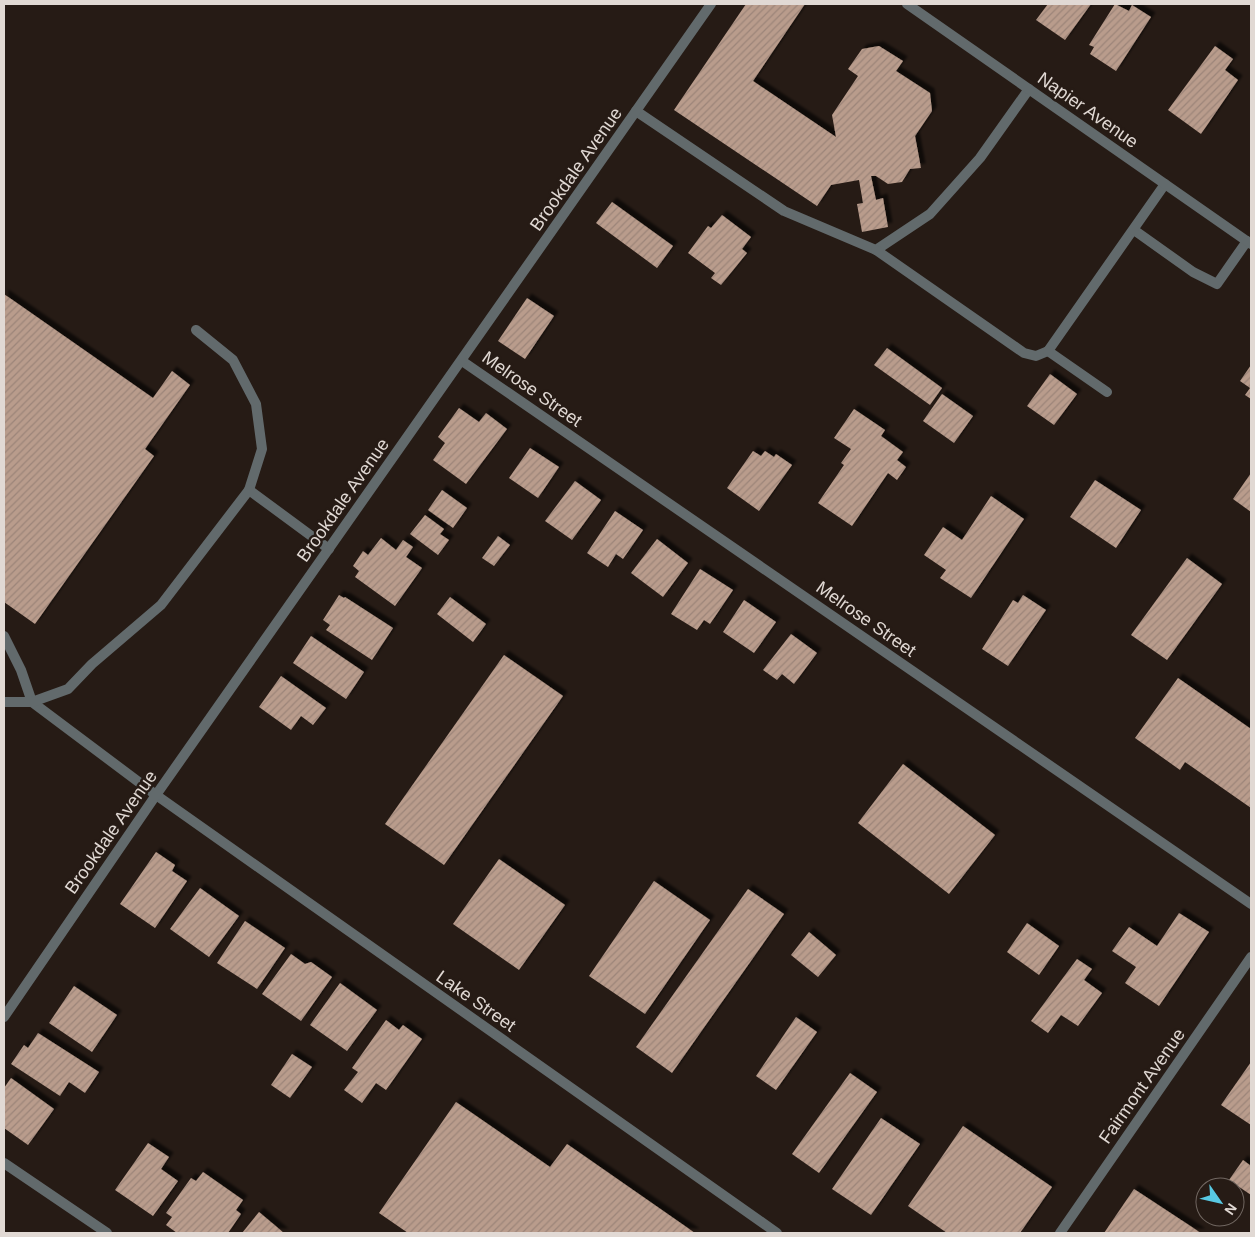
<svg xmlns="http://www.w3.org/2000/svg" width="1255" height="1237" viewBox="0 0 1255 1237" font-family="Arial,sans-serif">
<defs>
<pattern id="building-hatch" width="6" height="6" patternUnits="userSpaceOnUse" patternTransform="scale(1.25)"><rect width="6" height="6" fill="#b99c8c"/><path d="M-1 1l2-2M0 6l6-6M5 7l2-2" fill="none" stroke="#9c8579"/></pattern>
<filter id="shadow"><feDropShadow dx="4.5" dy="-4.5" stdDeviation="1" flood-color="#0009"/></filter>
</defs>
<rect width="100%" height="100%" fill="#261b15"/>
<g fill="url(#building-hatch)" filter="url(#shadow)">
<polygon points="746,4 805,4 753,81 836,137 832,115 858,76 848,69 862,49 879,46 903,61 896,71 930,93 932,111 915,136 921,168 910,169 902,182 888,184 876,176 871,176 876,200 883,198 888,227 862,232 857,204 863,203 859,180 831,185 817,206 674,110"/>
<polygon points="1048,4 1091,4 1065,40 1036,20"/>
<polygon points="1115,4 1129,11 1132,5 1151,17 1116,71 1090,54 1094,47 1089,45"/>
<polygon points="1215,46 1233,59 1225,70 1238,80 1201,134 1168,110"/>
<polygon points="612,202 673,246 657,268 596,223"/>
<polygon points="722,215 751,237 742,249 747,253 721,285 711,278 715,273 688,253 708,226 711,228"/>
<polygon points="4,294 153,398 172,371 190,385 145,449 154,456 35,624 4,602"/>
<polygon points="527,298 554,316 525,359 498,341"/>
<polygon points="887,348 942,388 930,405 874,365"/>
<polygon points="1251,365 1251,399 1245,395 1250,388 1240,381"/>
<polygon points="1050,374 1077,394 1054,425 1027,406"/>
<polygon points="942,394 973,416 954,443 923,421"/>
<polygon points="459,408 479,422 486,413 507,429 466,484 433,460 445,443 438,437"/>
<polygon points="854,409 885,430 881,436 903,452 897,460 906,467 897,480 888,473 852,526 818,503 844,465 841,463 851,449 834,438"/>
<polygon points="530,448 559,467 538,498 509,478"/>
<polygon points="753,451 761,456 765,451 774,457 776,454 792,465 759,511 727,488"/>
<polygon points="1251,473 1251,512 1233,499"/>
<polygon points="1095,480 1141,510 1116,548 1070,517"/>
<polygon points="575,481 601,500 572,540 545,521"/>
<polygon points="442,490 467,508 453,528 428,510"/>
<polygon points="991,496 1024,519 971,598 940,578 946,570 924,555 943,527 962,540"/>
<polygon points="615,511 643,530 623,559 616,554 608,567 587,553"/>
<polygon points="425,515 444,529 440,534 449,540 438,555 410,534"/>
<polygon points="498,536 510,545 494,566 482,558"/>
<polygon points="381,538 396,550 403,540 413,547 406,557 422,568 395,606 355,577 359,571 353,566 363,551 368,555"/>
<polygon points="657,539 688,563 663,597 631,573"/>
<polygon points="1187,558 1222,584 1167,660 1131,635"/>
<polygon points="700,569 733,590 710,624 704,620 697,630 671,614"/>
<polygon points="339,595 344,598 345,597 393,628 372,660 326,630 330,625 323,620"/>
<polygon points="1023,595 1046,610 1008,666 982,649 1013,600 1018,603"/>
<polygon points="450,597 486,624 473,642 437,614"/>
<polygon points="744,600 776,622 754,653 723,632"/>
<polygon points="791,634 817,653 794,684 782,674 777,680 763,670"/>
<polygon points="311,636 364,672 346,699 293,663"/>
<polygon points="504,655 563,696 444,865 385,824"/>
<polygon points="281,676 326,708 313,725 301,716 291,730 259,707"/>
<polygon points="1178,678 1251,729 1251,808 1185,762 1180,770 1135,738"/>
<polygon points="903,764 995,835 949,894 858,823"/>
<polygon points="156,852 175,865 172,871 187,881 155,928 120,904"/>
<polygon points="499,859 565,905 519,970 453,924"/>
<polygon points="654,881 710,920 645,1014 589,976"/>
<polygon points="200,888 239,916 209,957 170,929"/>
<polygon points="748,889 784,914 672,1073 636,1047"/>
<polygon points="1179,913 1209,932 1159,1006 1125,983 1136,967 1112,951 1129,927 1157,946"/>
<polygon points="245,921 285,948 257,989 217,963"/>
<polygon points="1027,923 1059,946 1039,975 1007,952"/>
<polygon points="809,932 836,955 818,977 791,955"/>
<polygon points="291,954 305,964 311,962 332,977 301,1021 262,994"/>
<polygon points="1077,959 1092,969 1084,980 1102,993 1078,1026 1061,1015 1048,1033 1031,1021"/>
<polygon points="340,983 377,1010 347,1051 310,1025"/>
<polygon points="74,986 117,1015 92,1052 49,1023"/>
<polygon points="796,1017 817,1032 776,1090 756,1076"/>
<polygon points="386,1020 399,1030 403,1025 422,1039 386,1090 376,1083 362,1103 344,1090 358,1072 352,1068"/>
<polygon points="38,1033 99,1072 85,1093 69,1082 60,1096 11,1064 24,1045 28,1048"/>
<polygon points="292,1054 312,1067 290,1098 271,1085"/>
<polygon points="1251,1062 1251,1125 1221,1105"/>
<polygon points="850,1073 877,1092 819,1173 792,1154"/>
<polygon points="11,1078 54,1109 28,1145 4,1128 4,1088"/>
<polygon points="456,1102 550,1167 567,1144 695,1233 408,1233 379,1213"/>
<polygon points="881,1118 920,1144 871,1215 832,1189"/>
<polygon points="963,1126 1052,1187 1020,1233 947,1233 908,1206"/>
<polygon points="148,1143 169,1157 161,1169 178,1181 153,1216 115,1190"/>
<polygon points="1243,1160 1251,1166 1251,1195 1229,1180"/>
<polygon points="203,1172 243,1200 236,1210 241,1214 228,1233 177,1233 166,1225 172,1217 166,1213 191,1178 196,1181"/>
<polygon points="1134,1189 1201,1233 1104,1233"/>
<polygon points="259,1212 284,1233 242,1233"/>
</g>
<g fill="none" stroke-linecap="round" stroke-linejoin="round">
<g stroke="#626a6c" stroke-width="10">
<polyline points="636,111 784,211 876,250 930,214 980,158 1029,89"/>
<polyline points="1134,230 1193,272 1217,284 1247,241"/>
<polyline points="876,250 1024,353 1036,356 1048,351"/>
<polyline points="196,330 233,360 256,404 262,449 249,490"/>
<polyline points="1107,392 1048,351 1165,184"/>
<polyline points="4,636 21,670 32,702 156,795"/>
<polyline points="4,702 32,702 68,689 92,664 161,605 249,490 329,549"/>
</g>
<g stroke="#626a6c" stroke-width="10">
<polyline points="462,361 1251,904"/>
<polyline points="156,795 777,1233"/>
<polyline points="4,1163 107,1233"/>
<polyline points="1060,1233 1251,957"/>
</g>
<g stroke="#626a6c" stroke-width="10">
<polyline points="907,4 1251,244"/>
<polyline points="4,1017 156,795 711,4"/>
</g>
</g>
<g text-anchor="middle" stroke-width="5" stroke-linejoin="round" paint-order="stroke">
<g font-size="18" fill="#e1d9d4" stroke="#261b15">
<text transform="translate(1088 110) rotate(35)" y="6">Napier Avenue</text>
<text transform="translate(576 169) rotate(-55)" y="6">Brookdale Avenue</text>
<text transform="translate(532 389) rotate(35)" y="6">Melrose Street</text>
<text transform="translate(343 500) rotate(-55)" y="6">Brookdale Avenue</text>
<text transform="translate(866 619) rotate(35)" y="6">Melrose Street</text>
<text transform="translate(111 832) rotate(-55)" y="6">Brookdale Avenue</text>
<text transform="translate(476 1001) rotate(35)" y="6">Lake Street</text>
<text transform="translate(1142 1086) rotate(-55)" y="6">Fairmont Avenue</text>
</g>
</g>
<rect width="1255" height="1237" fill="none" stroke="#e1d9d4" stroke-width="10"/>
<g transform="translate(1220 1202) rotate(124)"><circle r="24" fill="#261b15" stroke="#716761"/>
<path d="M0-4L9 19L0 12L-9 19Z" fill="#58c9e3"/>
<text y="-8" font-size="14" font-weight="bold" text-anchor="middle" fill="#e1d9d4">N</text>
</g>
</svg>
